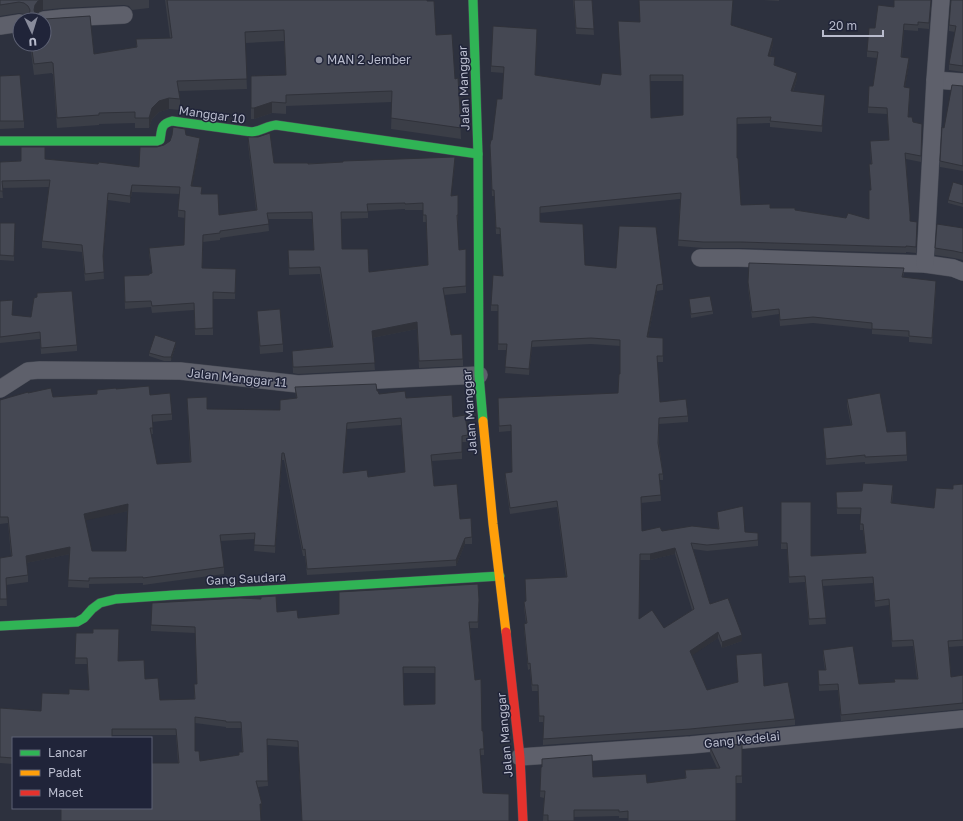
<svg xmlns="http://www.w3.org/2000/svg" width="963" height="821" viewBox="0 0 963 821" font-family="'Golos Text',sans-serif">
<rect width="100%" height="100%" fill="#2d313e"/>
<g fill="none" stroke-linecap="round" stroke-linejoin="round">
<defs>
<g id="street">
<polyline points="44,20 63,18 124,15"/>
<polyline points="0,26 20,23"/>
<polyline points="935,80 963,82"/>
<polyline points="700,258 738,258 925,264 953,268 963,272"/>
<polyline points="925,264 935,80 941,0"/>
<polyline points="0,389 28,371 40,370 180,371 298,384 479,375"/>
<polyline points="520,757 691,745 963,719"/>
</g>
<g id="fast">
<polyline points="473,0 478,154 479,375 483,421"/>
<path d="M0,141H157L160,140C162,130 160,124 172,121L252,132C261,131 267,126 276,125L478,154"/>
<polyline points="0,626 77,622 84,618 92,609 100,603 116,599 174,595 253,591 500,576"/>
</g>
<polyline id="slow" points="483,421 493,524 506,632"/>
<polyline id="jam" points="506,632 520,757 523,821"/>
</defs>
<use href="#street" stroke="#4a4d57" stroke-width="18"/>
<use href="#fast" stroke="#4a4d57" stroke-width="10"/>
<use href="#slow" stroke="#4a4d57" stroke-width="10"/>
<use href="#jam" stroke="#4a4d57" stroke-width="10"/>
<use href="#street" stroke="#5e606b" stroke-width="17"/>
<use href="#fast" stroke="#30b455" stroke-width="9"/>
<use href="#slow" stroke="#ff9f0a" stroke-width="9"/>
<use href="#jam" stroke="#e5322d" stroke-width="9"/>
</g>
<g fill="#3b3e47" fill-rule="evenodd">
<polygon points="0,0 149,0 149,8 132,10 129,6 124,5 62,8 43,10 38,12 36,15 40,18 45,19 90,16 94,54 136,47 136,39 170,38 165,0 427,0 427,1 434,1 436,35 452,34 455,79 458,78 461,139 391,129 392,102 286,106 286,114 272,113 254,119 251,119 251,76 286,75 284,41 245,43 247,89 179,91 180,99 180,110 169,109 159,112 152,119 149,128 135,128 135,123 99,124 99,125 57,128 53,74 52,74 52,73 34,75 30,44 44,44 44,20 29,20 28,16 24,14 19,13 0,16"/>
<polygon points="573,0 592,0 594,35 576,34"/>
<polygon points="763,0 779,0 779,1"/>
<path d="M931,0L929,29L918,28V31L904,30L902,57L909,64L905,87L910,94L908,117L913,122L922,130L921,162L906,159L910,221L917,228L916,253L906,252V253L741,248H703L678,246L680,199L540,213V222L585,265L663,284V290L657,291L648,338H663V362H657L660,402L688,416V422L659,424V444L663,474V480H660L661,501L641,503L642,531H662L718,529L717,512L745,532L758,533V546L707,551L693,549L710,604L742,641L722,648L718,638L692,655L707,690L738,682L736,655L795,719V725L690,735L543,745V722H539L538,691H532L530,669L528,670L524,630V624L526,623L524,608V602L526,601L566,577L557,507L510,514L505,479V473L512,472L511,431L499,432L498,404L618,393L620,374V346L591,344L532,347L529,375L505,373L507,350H498V311H491V305L503,276L500,234H496L494,196H492L491,172L490,151L492,140L502,99L504,73L491,72V66L537,35L535,75L600,85L620,75L640,22L732,25L773,44L770,56L775,63L774,66L797,79L793,92L825,101L822,132L770,127V123L737,124V158L741,205L770,208L795,210L846,218L869,219L871,190L869,164H871L870,141L889,140L887,114L868,113V107L873,86L877,58L867,57V51L875,28L894,7ZM650,81H683V115L651,118ZM675,554L692,610L664,628L639,619L640,560H650Z"/>
<polygon points="963,0 963,72 949,70 949,64 955,32 949,31 949,25"/>
<polygon points="0,76 24,121 24,128 0,129"/>
<polygon points="963,86 963,171 940,167 940,161 944,128"/>
<path d="M186,135L200,144L192,186L202,194L219,215L256,210L248,144V137L274,163L455,164L451,196L458,195V221H457L459,250L466,249V293L444,295L451,335L463,359V366L419,368L417,329L372,338L375,370L298,374L293,373L292,351L332,347L320,274L289,275L288,250H314L312,219H268L269,231L220,238V240L203,242L202,268L236,269L235,299H213V335H195L194,310L152,313L151,307L125,309L124,283L149,275L152,273L149,255V248L184,245L185,218L178,217V210L180,194L132,192L130,203L108,200L103,259L104,279L85,281L82,252L42,248V241L49,187L2,188L3,198H0V162L45,159L98,164L139,167L157,147L164,145ZM405,209V210H423V222H426L428,265L369,272L342,249L341,219L368,218V211Z"/>
<polygon points="963,185 963,207 948,203 948,200"/>
<polygon points="0,223 15,223 14,261 0,260"/>
<polygon points="963,228 963,260 954,258 935,255 935,248"/>
<polygon points="904,273 903,277 936,286 932,344 909,342 909,337 872,334 872,329 813,323 780,326 779,314 752,318 748,287 748,282"/>
<polygon points="689,299 713,311 713,314 691,318"/>
<polygon points="0,301 12,315 77,345 77,351 41,354 40,339 0,343"/>
<polygon points="257,311 283,344 283,352 260,354"/>
<polygon points="176,345 171,361 164,361 149,356 149,353"/>
<path d="M295,387L377,391L379,394L406,398L453,417L468,435V442H462V459L432,461L434,486L460,519L472,537V544H465L456,566L307,575L305,556H303L284,460H282L275,553L254,551L255,539L220,541L224,567V574L143,585V583L89,584V588L68,587L70,554L26,563L28,575V582L6,585L7,606H0V558L11,556L8,523L0,524V400L28,393L53,397L97,394V390L116,389L150,395L172,414V420L152,422L153,434H151L157,464L190,463L187,398L207,409L280,410V400L296,398ZM401,425L405,472L368,477L343,473L347,429ZM128,511L126,551H92L85,520Z"/>
<polygon points="847,399 887,432 907,455 907,461 865,464 865,462 826,465 823,428 851,425 847,406"/>
<polygon points="963,484 963,646 949,647 951,677 963,675 963,709 841,721 838,690 819,691 818,670 825,670 823,656 823,650 859,684 894,682 917,679 913,646 892,647 889,605 875,607 873,583 823,586 826,624 809,625 805,582 789,583 787,549 781,549 781,502 811,556 866,553 863,530 860,530 860,514 837,514 836,492 893,491 892,503 934,508 953,489 953,485"/>
<path d="M479,606L478,628H470L475,680L484,749V755H480L483,793L509,821H302L298,747L267,745L268,786L258,787L262,810H261L151,808L178,763L176,735H112L13,738V764L0,763V708L41,711L69,694L89,690L87,664H75L76,633L145,679L160,700L194,699V684H197L195,633L151,631V625L277,612L298,618ZM403,673H435V704L404,705ZM195,723L226,727V728H241L242,752L239,755L200,761L195,751Z"/>
<polygon points="742,744 742,783 736,783 628,818 619,818 619,816 574,817 574,821 543,821 544,798 540,797 541,767 593,777 647,783 685,778 685,770 717,768 710,753 710,747"/>
</g>
<g fill="#30323a">
<polygon points="41,0 43,0 43,10 38,12 35,16 34,10 35,5 38,1"/>
<polygon points="904,24 904,30 901,63 901,57"/>
<polygon points="773,38 773,44 768,62 768,56"/>
<polygon points="909,58 909,64 904,93 904,87"/>
<polygon points="797,73 797,79 791,97 791,91"/>
<polygon points="825,95 825,101 822,132 822,126"/>
<polygon points="169,98 169,109 159,112 152,119 149,128 149,118 152,108 159,101"/>
<polygon points="272,102 272,113 254,119 254,108"/>
<polygon points="200,138 200,144 191,193 191,186"/>
<polygon points="455,157 455,164 451,202 451,196"/>
<polygon points="132,185 132,192 130,203 130,196"/>
<polygon points="108,193 108,200 103,263 103,256"/>
<polygon points="657,285 657,291 647,343 647,337"/>
<polygon points="417,322 417,329 372,338 372,331"/>
<polygon points="532,341 532,347 529,375 529,369"/>
<polygon points="176,342 176,345 171,361 171,357"/>
<polygon points="347,423 347,429 343,480 343,473"/>
<polygon points="282,453 282,460 275,553 275,546"/>
<polygon points="128,504 128,511 84,521 84,514"/>
<polygon points="465,538 465,544 456,566 456,560"/>
<polygon points="70,547 70,554 26,563 26,556"/>
<polygon points="675,548 675,554 650,560 650,554"/>
<polygon points="718,632 718,638 690,657 690,651"/>
<polygon points="742,635 742,641 722,648 722,642"/>
<rect x="260" y="804" width="2" height="6"/>
</g>
<g fill="#454853" stroke="#30323a" fill-rule="evenodd">
<polygon points="0,0 41,0 38,1 35,5 34,10 36,15 40,18 45,19 90,16 94,54 137,47 136,39 172,38 167,0 427,0 427,1 434,1 436,35 452,34 455,79 458,78 461,128 391,118 392,91 286,95 286,103 272,102 254,108 251,108 251,76 286,75 284,30 245,32 247,79 177,81 180,99 169,98 159,101 152,108 149,118 135,118 135,112 99,113 99,115 57,118 53,63 52,63 52,62 34,64 31,44 44,44 44,20 29,20 29,17 30,10 28,6 24,3 19,2 0,5"/>
<polygon points="574,0 592,0 594,29 576,28"/>
<path d="M639,0H733L731,25L773,38L768,56L775,57L774,65L797,73L791,91L825,95L822,126L770,121L771,117L737,118V158H738L741,205L770,204V208H795V210L846,218L848,213L869,219V190H871L869,164H872L870,141L889,140L887,108L868,107L869,86H873L878,52L867,51L869,28H875L878,5L894,7V0H931L929,23L918,22V25L904,24L901,57L909,58L904,87L910,88L908,117H912L913,122L922,124L921,156L905,153L910,215V221L917,222L916,247L906,246V247L741,242H703L678,240L681,193L540,207V222L583,224L585,265L616,268L619,226L656,227L663,284L657,285L647,337L663,338V356H657L660,402L686,399L688,416L659,418L658,443L663,474H659L661,495L641,497L642,531L660,527L662,531L692,526L719,529L717,512L743,506L745,532L758,533V540L707,545L691,543L710,604L728,598L742,635L722,642L718,632L690,651L707,690L738,682L736,655L762,653L764,686L788,682L795,719L690,729L543,739L544,716H539L538,685H532L530,663L528,664L524,624L527,623L524,602L526,601L525,579L567,577L557,501L510,508L505,473L512,472L511,425L499,426L498,398L618,393L619,374H620V340L591,338L532,341L529,369L505,367L507,344H498V305H491L493,275L503,276L500,228H496L494,190H492L491,166L490,145L491,140H492L497,99H502L504,67L491,66L493,26L537,29L535,75L600,85L602,73L621,75L618,21L640,22ZM650,75H683V115L651,118ZM675,548L694,609L664,628L652,610L639,619L640,554H650Z"/>
<polygon points="951,0 963,0 963,66 949,64 956,26 949,25"/>
<polygon points="20,75 24,121 0,121 0,76"/>
<polygon points="952,85 963,86 963,166 940,161 942,127 944,128"/>
<path d="M173,127L185,129L186,135L200,138L191,186L202,187L201,194H218L219,215L257,210L248,137H258L270,133L274,163H308V164L343,162V161L455,157L451,196L458,195V215H457L459,250L466,249V286L443,288L451,335L462,334L463,359L419,361L417,322L372,331L375,363L298,367H293L292,351L333,347L320,267L289,268L288,250H314L312,212L267,213L269,224L220,231V233L203,235L202,268L236,269L235,293L213,292V328L195,329L194,303L152,306L151,301L125,302L124,276L149,275V274L152,273L149,248L184,245L185,211L178,210L180,187L132,185L130,196L108,193L103,256L104,272L85,274L82,245L42,241L50,180L2,181L3,191H0V162L21,161V147H45V159L98,164L99,162L139,167L140,147H157L164,145L170,141L172,135ZM405,203V204L423,203V215H426L428,265L369,272L368,249H342L341,212H368L367,204Z"/>
<polygon points="953,182 963,185 963,204 948,200"/>
<polygon points="0,223 15,223 14,256 0,255"/>
<polygon points="937,224 963,228 963,253 954,251 935,248"/>
<polygon points="749,263 904,268 902,277 936,281 932,338 909,336 909,331 872,329 872,323 813,317 780,320 779,309 752,312 748,282"/>
<polygon points="72,291 77,345 41,348 40,332 0,337 0,301 13,300 12,315 31,317 34,298 37,297 37,293"/>
<polygon points="710,296 713,311 691,314 689,299"/>
<polygon points="280,309 283,344 260,346 257,311"/>
<polygon points="155,335 176,342 171,357 164,357 149,353"/>
<path d="M376,384L377,391H378L379,394L405,391L406,398L452,395L453,417L465,415L468,435L462,436V452L431,455L434,486L457,484L460,519L471,518L472,537L465,538L456,560L307,569L305,549L303,550L284,453H282L275,546L254,545L255,533L220,535L224,567L143,578V577L89,578V581L68,580L70,547L26,556L28,575L6,578L7,599H0V558L12,556L8,517H0V400L28,392V393L51,388L53,397L97,394V390L116,388V389L149,386L150,395L170,393L172,414L152,415L153,428H150L157,464L191,462L187,398L207,397V409L280,410V400L297,398L295,387ZM401,418L405,472L368,477L367,470L343,473L347,423ZM128,504L126,551H92L84,514Z"/>
<polygon points="880,393 887,432 906,431 907,455 865,457 865,455 826,459 823,428 852,425 847,399"/>
<polygon points="863,483 893,485 891,503 934,508 936,488 953,489 953,485 963,484 963,640 948,641 951,677 963,675 963,703 841,715 838,684 819,685 818,670 826,670 823,650 853,646 859,684 895,682 894,679 918,679 913,640 892,641 889,599 875,601 873,577 822,580 826,618 809,619 805,576 789,577 787,543 781,543 781,502 811,502 811,556 866,553 863,524 860,524 861,508 837,508 836,492 862,491"/>
<path d="M478,584L479,600L478,622H469L475,680L481,679L482,731H483L484,749H480L483,793L509,794V821H302L298,741L267,739L268,781H256L262,804H260L261,821H61V808H151V763H179L176,729H112V738H13V758L0,757V708L41,711L42,693L69,694V689L89,690L87,658H75L76,633H93V629H119L118,661L144,660L145,679L158,678L160,700L195,699L194,684H197L195,627L151,625L152,603L240,598L261,599V597L276,596L277,612L297,610L298,618L339,614V592ZM403,667H435V704L404,705ZM195,717L226,721V722H241L243,752H239V755L200,761L199,751H195Z"/>
<polygon points="742,744 742,776 736,776 736,821 628,821 628,811 619,812 619,810 574,810 574,821 548,821 548,815 543,815 545,791 540,791 541,767 542,767 542,759 592,755 593,777 646,774 647,783 686,778 685,770 720,768 710,747"/>
</g>
<circle fill="#888b9b" stroke="#202439" stroke-width="1.5" cx="319" cy="60" r="4"/>
<g text-anchor="middle" stroke-width="3" stroke-linejoin="round" paint-order="stroke">
<g font-size="12" fill="#b9bccd" stroke="#202439" text-anchor="start">
<text x="327" y="64">MAN 2 Jember</text>
</g>
<g font-size="12" fill="#b9bccd" stroke="#202439">
<text transform="translate(464 88) rotate(-92)" y="4">Jalan Manggar</text>
<text transform="translate(212 115) rotate(8)" y="4">Manggar 10</text>
<text transform="translate(237 378) rotate(6)" y="4">Jalan Manggar 11</text>
<text transform="translate(470 412) rotate(-94)" y="4">Jalan Manggar</text>
<text transform="translate(246 579) rotate(-3)" y="4">Gang Saudara</text>
<text transform="translate(505 735) rotate(-95)" y="4">Jalan Manggar</text>
<text transform="translate(742 740) rotate(-6)" y="4">Gang Kedelai</text>
</g>
</g>
<rect x="12" y="737" width="140" height="72" fill="#202439" stroke="#5d6174"/>
<rect x="20" y="750" width="20" height="6" fill="#30b455" stroke="#5d6174"/>
<text x="48" y="757" font-size="12" fill="#b9bccd">Lancar</text>
<rect x="20" y="770" width="20" height="6" fill="#ff9f0a" stroke="#5d6174"/>
<text x="48" y="777" font-size="12" fill="#b9bccd">Padat</text>
<rect x="20" y="790" width="20" height="6" fill="#e5322d" stroke="#5d6174"/>
<text x="48" y="797" font-size="12" fill="#b9bccd">Macet</text>
<g transform="translate(32 32) rotate(176)"><circle r="19" fill="#202439" stroke="#5d6174"/>
<path d="M0-3L7 15L0 10L-7 15Z" fill="#888b9b"/>
<text y="-6" font-size="11" font-weight="bold" text-anchor="middle" fill="#b9bccd">U</text>
</g>
<path d="M823 30v6h60v-6" fill="none" stroke="#b9bccd" stroke-width="2"/>
<text x="829" y="30" font-size="12" fill="#b9bccd" stroke="#202439" stroke-width="3" paint-order="stroke">20 m</text>
</svg>
